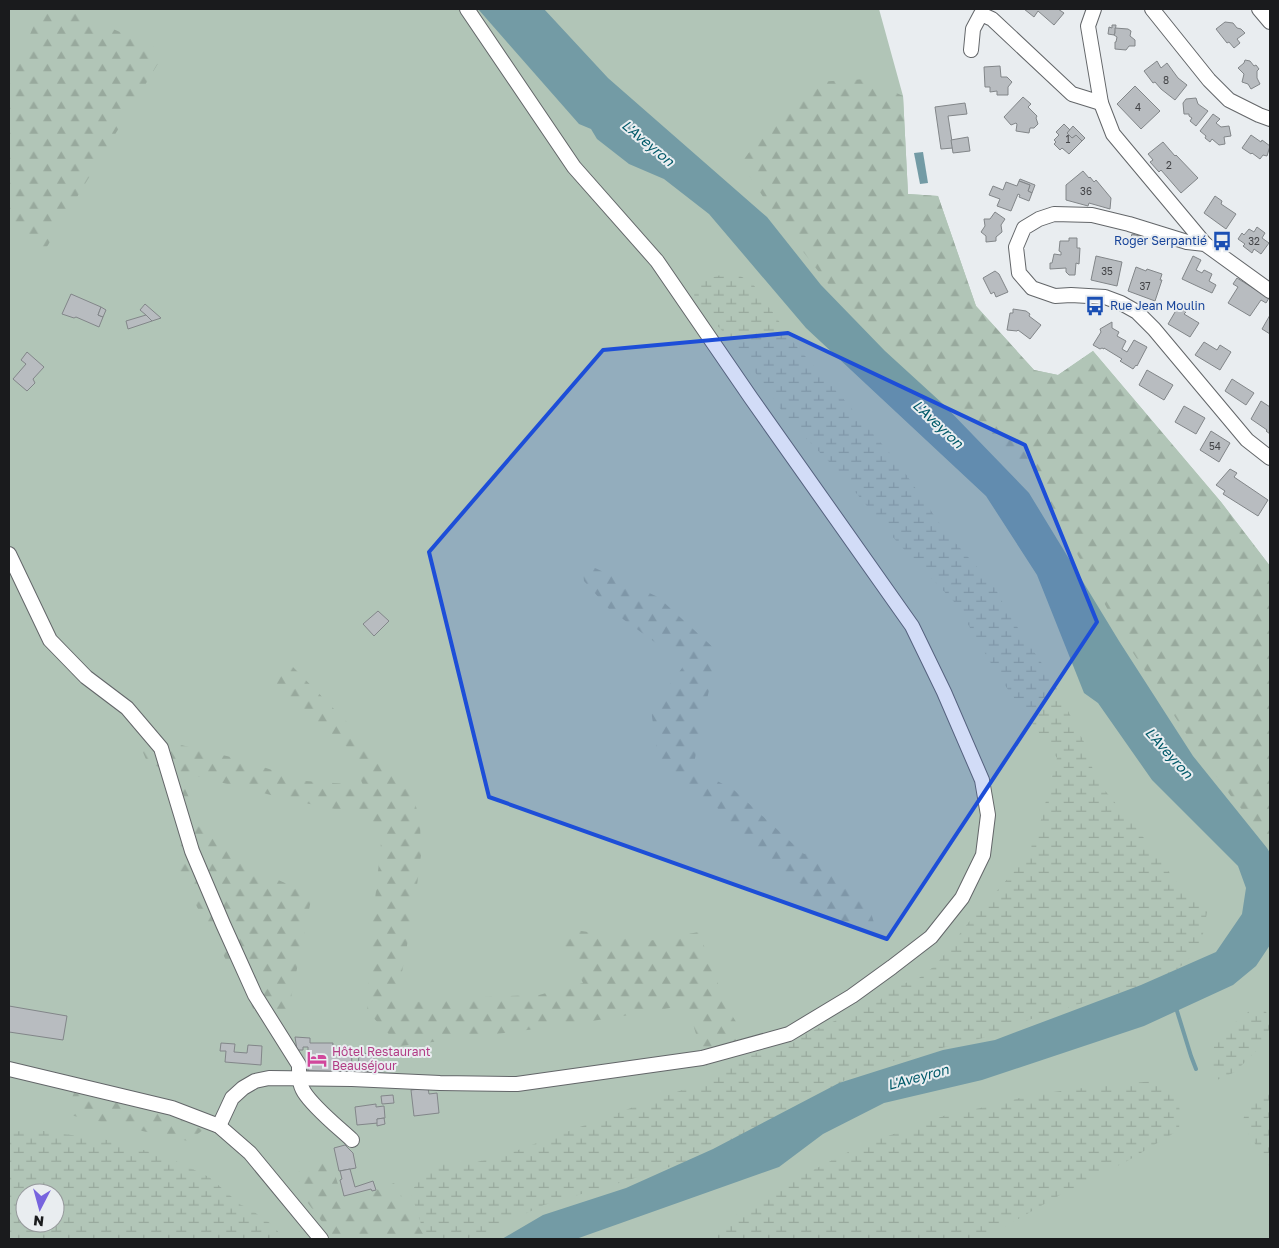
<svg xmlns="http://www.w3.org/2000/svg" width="1279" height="1248" viewBox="0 0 1279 1248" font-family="'Golos Text',sans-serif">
<defs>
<pattern id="forest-firs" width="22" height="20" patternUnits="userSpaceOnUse" patternTransform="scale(1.25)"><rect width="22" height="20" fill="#b1c5b7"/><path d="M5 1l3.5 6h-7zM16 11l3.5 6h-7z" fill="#98a99d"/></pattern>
<pattern id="wetland-marsh" width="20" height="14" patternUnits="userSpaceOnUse" patternTransform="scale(1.25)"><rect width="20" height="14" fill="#b1c5b7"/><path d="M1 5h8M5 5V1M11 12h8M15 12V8" fill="none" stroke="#98a99d"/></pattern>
</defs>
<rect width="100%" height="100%" fill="#e9edf0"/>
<path fill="#b1c5b7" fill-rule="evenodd" d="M9,9H879L903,96L908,194L938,196L976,306L1034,370L1058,375L1093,351L1221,502L1270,566V1239H9ZM25,1193H55V1223H25Z"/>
<g fill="url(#forest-firs)">
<polygon points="40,9 68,9 165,52 45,250 9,225 9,88"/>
<polygon points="867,79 903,96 908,194 938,196 976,306 1034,370 1058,375 1093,351 1221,502 1270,566 1270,849 1260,831 1233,799 1187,735 1124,639 1042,490 889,351 839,298 777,218 741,163 772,122 815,82"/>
<polygon points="582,562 658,597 717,651 693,768 734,790 804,854 820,850 850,891 867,899 877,933 841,924 801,884 756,854 714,804 660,770 651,710 685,664 609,609 584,581"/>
<path d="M293,667L378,754L413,795L420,822L421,855L414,908L403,967L395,1004L456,998L539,995L583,983L564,946L568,929L648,941L699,932L726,1006L747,1039L706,1066L687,1005C592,1023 496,1034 400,1046L367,1011L370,947L382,834L369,816L295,801L148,764L136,736L181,745L239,759L305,781L363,785L346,746L271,682Z"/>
<polygon points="183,784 196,813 214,832 258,871 312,895 291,998 289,1030 270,1039 206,924 177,869"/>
<polygon points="74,1093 147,1110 181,1120 203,1130 188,1141 65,1114"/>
<polygon points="328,1153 344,1203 394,1183 426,1239 335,1239 289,1178"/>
</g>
<g fill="url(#wetland-marsh)" fill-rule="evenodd">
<polygon points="725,274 739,275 753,284 797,347 839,394 899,464 944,530 994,586 1008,613 1049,674 1085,744 1096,780 1138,830 1183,891 1199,900 1207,912 1201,945 1187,961 1165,979 1039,1016 983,1038 921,1053 863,1070 807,1101 763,1131 682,1163 619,1183 544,1205 488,1231 466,1239 431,1239 422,1227 411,1193 420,1177 432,1166 451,1162 477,1162 510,1153 647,1102 709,1081 730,1060 772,1049 877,1002 895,987 919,978 936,965 968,923 1028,856 1041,820 1057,758 999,677 956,604 897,542 836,469 789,421 739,349 700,307 694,295 705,279"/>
<path d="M1251,1009H1264L1270,1018V1034L1260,1047L1235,1072L1217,1080C1209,1061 1210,1044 1226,1029C1229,1025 1235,1023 1239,1020C1244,1017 1247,1013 1251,1009Z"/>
<polygon points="1154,1081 1177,1094 1180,1112 1179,1130 1129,1160 1060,1195 983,1239 713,1239 730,1219 766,1194 866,1143 906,1130 946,1115 985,1107 1031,1095 1083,1088"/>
<polygon points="1270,1087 1270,1167 1241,1122 1251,1106"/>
<path d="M36,1130L107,1140L165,1156L209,1177L241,1205L247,1207L274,1226L283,1239H9V1132ZM25,1193H55V1223H25Z"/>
</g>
<g fill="#739ba5">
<polygon points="478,9 544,9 608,78 767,217 821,285 885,351 943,404 1029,493 1119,641 1193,756 1267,848 1270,853 1270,945 1256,966 1233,985 1144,1026 982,1080 884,1103 823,1134 779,1167 576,1239 502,1239 543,1215 626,1188 713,1149 839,1083 943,1050 995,1040 1141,985 1216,952 1242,914 1246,888 1238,866 1152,780 1098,703 1084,693 1037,575 986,496 806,328 709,214 664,179 629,164 597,139 591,129 579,124"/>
<polygon points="923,152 928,183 920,184 914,153"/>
</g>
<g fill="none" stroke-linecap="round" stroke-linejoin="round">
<polyline stroke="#739ba5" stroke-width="4" points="1177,1011 1191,1056 1196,1069"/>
</g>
<g fill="#b8bcc0" stroke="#828689">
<polygon points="1024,9 1058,9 1064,13 1054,25 1038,11 1034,17"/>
<polygon points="1225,22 1233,23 1237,28 1241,29 1245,33 1237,39 1240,43 1234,48 1229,42 1227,43 1216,29"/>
<polygon points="1112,25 1116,25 1115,33 1114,35 1108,34 1109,27 1112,28"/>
<polygon points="1115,28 1128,29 1131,31 1130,36 1135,40 1135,46 1129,46 1126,50 1115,49 1115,42 1116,42 1117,37 1114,35 1115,33"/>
<polygon points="1245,60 1250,61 1254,66 1256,65 1259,69 1257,71 1257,78 1260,84 1251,89 1248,84 1242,82 1244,74 1238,68 1244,63"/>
<polygon points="1157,61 1161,68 1167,63 1178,78 1187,85 1175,100 1161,89 1155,82 1153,83 1144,71"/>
<polygon points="1000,66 1001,77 1007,77 1012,82 1008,87 1008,95 997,95 997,91 990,92 990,87 985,87 984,67"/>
<polygon points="1135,86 1160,111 1141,129 1117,104"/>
<polygon points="1023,97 1031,104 1028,107 1037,116 1036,118 1038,124 1034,128 1030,128 1029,133 1016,131 1017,124 1016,123 1011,125 1004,117"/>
<polygon points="1196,98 1198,104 1208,111 1196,126 1190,121 1192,118 1189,116 1189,114 1184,114 1183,103 1186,99"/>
<polygon points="965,103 967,114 948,116 953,148 941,149 935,107"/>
<polygon points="1213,114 1220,119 1216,123 1221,127 1229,126 1231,136 1224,137 1225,144 1219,145 1212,139 1210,142 1205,138 1206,136 1200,131"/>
<polygon points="1064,124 1070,130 1067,133 1072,138 1076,135 1082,141 1069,154 1062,148 1060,150 1054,144 1056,142 1054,140 1059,135 1056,132"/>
<polygon points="1073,126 1085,138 1082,141 1076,135 1072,138 1067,133"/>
<polygon points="1251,135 1261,142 1262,140 1270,146 1267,156 1263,155 1260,159 1252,153 1251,154 1242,148"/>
<polygon points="968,137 970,151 953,153 951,140"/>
<polygon points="1163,142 1175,156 1176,155 1198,178 1181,193 1161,170 1159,172 1150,162 1153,160 1148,154"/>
<polygon points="1083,171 1089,178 1090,177 1094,182 1096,180 1111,198 1110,209 1089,203 1088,206 1066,200 1066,185"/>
<polygon points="1020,179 1035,185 1032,193 1028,191 1030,185 1019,181"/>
<polygon points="1019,181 1030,185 1028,191 1032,193 1029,201 1019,197 1020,195 1018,194 1011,211 997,206 1000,199 989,195 993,186 1003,190 1006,182 1017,186"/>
<polygon points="1215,196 1222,201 1221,204 1236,214 1226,229 1204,213"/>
<polygon points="995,212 1005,219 1001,225 1002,232 996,237 996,241 986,242 986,236 981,232 985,226 984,219 990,219"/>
<polygon points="1257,227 1265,233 1262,238 1269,243 1261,254 1254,249 1252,253 1243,246 1245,244 1238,239 1242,233 1244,235 1249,229 1254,232"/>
<polygon points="1132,234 1140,236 1137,245 1129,243"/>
<polygon points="1069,238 1077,238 1077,248 1080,248 1079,264 1076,263 1075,275 1069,275 1066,272 1066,268 1050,269 1050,263 1052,263 1054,254 1061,255 1061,252 1059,251 1060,241 1069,241"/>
<polygon points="1096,256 1122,262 1117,286 1091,280"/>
<polygon points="1193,256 1201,260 1196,270 1202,273 1204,270 1212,274 1209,281 1216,285 1212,293 1182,279"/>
<polygon points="1136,267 1146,271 1147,269 1162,274 1160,280 1162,280 1155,301 1128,291"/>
<polygon points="995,271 999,274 1008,292 996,297 994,292 991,294 983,278"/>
<polygon points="1237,278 1269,298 1266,303 1261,300 1250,316 1228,303 1238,287 1233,284"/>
<polygon points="71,294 101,307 98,315 103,317 99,327 76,317 74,318 62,314"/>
<polygon points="145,304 161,318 152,321 146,315 140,310"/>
<polygon points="101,307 106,310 103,317 98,315"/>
<polygon points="1178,307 1186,312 1184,314 1199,323 1190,337 1168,324"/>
<polygon points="1013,309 1026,311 1030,314 1029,316 1041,325 1030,339 1018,330 1017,331 1007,330 1010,313 1013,313"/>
<polygon points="146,315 152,321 128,329 126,321"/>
<polygon points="1270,315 1270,334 1262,329"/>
<polygon points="1112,322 1112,328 1119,332 1117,336 1126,341 1122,349 1127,352 1134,340 1147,347 1137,366 1136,365 1133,369 1120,361 1122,359 1104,348 1104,349 1102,348 1100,349 1093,345 1101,332 1100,329"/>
<polygon points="1204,342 1217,350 1220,345 1231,352 1220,370 1195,355"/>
<polygon points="27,352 44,367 33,379 35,383 27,391 13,379 26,364 21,360"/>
<polygon points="1147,370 1173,385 1164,400 1139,385"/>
<polygon points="1232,379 1254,393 1246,405 1225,391"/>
<polygon points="1261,401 1270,407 1270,434 1266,431 1267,430 1251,419"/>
<polygon points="1184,406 1205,418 1196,434 1175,422"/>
<polygon points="1211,431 1230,443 1219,462 1200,450"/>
<polygon points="1230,469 1237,473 1234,477 1268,500 1258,516 1223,494 1225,491 1216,485"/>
<polygon points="378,611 389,621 374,636 363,624"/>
<polygon points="9,1006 67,1016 63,1040 9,1032"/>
<polygon points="295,1037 310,1038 310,1043 333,1043 332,1054 352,1055 351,1072 308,1071 308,1047 303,1047 303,1050 297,1050"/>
<polygon points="221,1043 235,1044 234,1052 247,1053 248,1045 262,1046 261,1065 225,1062 226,1051 220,1051"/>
<polygon points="359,1053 374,1054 373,1072 358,1071"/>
<polygon points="428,1088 429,1094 437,1093 439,1113 414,1116 411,1090"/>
<polygon points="393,1095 394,1103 382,1104 381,1096"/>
<polygon points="376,1104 376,1107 384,1106 385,1118 377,1119 378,1123 357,1125 355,1107"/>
<polygon points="384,1118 385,1124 377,1126 377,1119"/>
<polygon points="345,1145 353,1153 356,1168 339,1171 334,1148"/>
<polygon points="350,1169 355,1187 373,1181 376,1190 372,1191 371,1189 344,1196 340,1180 342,1179 340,1171"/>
</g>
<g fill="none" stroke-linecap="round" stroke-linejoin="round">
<defs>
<g id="minor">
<polyline points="1094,9 1088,26 1101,103 1113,134 1205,244"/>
<polyline points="1152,9 1209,80 1229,100 1259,115 1270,119"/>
<polyline points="1259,9 1270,22"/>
<polyline points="971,50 973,29 981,14 992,19 1072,94 1101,103"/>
<polyline points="1270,291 1205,244 1187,242 1129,224 1092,215 1054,214 1039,219 1024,228 1016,247 1019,273 1032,288 1055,296 1071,295 1105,297 1121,303 1137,312 1154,329 1247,440 1270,458"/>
<path d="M9,554L50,640L86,677L127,708L161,748L192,851L223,924L255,995L299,1065C299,1075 299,1084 304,1092C314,1108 338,1127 352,1140"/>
<polyline points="9,1069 172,1108 219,1126 250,1153 321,1239"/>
<polyline points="219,1126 232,1098 243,1088 255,1081 269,1078 352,1079 440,1083 517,1084 702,1058 789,1034 852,996 892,967 931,937 962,898 983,855 988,815 982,780 944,692 912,626 751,398 657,261 574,167 467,9"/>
</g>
</defs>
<use href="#minor" stroke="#636669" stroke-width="16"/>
<use href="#minor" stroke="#fff" stroke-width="14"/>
</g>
<path fill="#1d4ed8" fill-opacity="0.2" stroke="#1d4ed8" stroke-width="4" stroke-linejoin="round" d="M788,333L1025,445L1097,622L887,939L489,797L429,552L603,350Z"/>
<defs>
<symbol id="bus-bare" viewBox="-9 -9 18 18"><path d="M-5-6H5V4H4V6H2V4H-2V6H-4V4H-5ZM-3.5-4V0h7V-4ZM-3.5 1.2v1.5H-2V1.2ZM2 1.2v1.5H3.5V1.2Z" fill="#1a4fb4" stroke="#e9edf0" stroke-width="2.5" paint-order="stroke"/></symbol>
<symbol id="hotel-bare" viewBox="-9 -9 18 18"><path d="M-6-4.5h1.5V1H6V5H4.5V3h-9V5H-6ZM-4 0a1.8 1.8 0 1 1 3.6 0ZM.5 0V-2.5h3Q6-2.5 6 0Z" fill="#d1479c" stroke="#e9edf0" stroke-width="2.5" paint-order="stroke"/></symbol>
</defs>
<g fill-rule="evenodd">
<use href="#bus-bare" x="1208" y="227" width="28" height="28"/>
<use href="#bus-bare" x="1081" y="292" width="28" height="28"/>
<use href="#hotel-bare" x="303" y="1045" width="28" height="28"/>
</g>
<g text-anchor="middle" stroke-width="4" stroke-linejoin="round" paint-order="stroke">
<g font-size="10" fill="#424346">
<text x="1166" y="84">8</text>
<text x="1138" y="111">4</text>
<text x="1068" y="143">1</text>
<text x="1169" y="169">2</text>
<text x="1086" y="195">36</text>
<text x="1254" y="245">32</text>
<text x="1107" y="275">35</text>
<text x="1145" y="290">37</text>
<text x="1215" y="450">54</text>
</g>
<g font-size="12" fill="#164399" stroke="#e9edf0" text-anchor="end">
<text x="1207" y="245">Roger Serpantié</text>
<text x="1110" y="310" text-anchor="start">Rue Jean Moulin</text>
</g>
<g font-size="12" fill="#b23c85" stroke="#e9edf0" text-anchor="start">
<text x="332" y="1056">Hôtel Restaurant<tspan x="332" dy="14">Beauséjour</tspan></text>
</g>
<g font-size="14" font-style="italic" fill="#005a69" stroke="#e9edf0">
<text transform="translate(648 143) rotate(40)" y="5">L'Aveyron</text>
<text transform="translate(938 424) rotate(43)" y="5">L'Aveyron</text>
<text transform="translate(1169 753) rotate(48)" y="5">L'Aveyron</text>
<text transform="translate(918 1077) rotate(-15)" y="5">L'Aveyron</text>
</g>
</g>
<rect width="1279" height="1248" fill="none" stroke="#1a1b1d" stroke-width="20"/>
<g transform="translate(40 1208) rotate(186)"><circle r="24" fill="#e9edf0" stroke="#96999c"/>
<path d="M0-4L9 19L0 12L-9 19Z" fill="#7764de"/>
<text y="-8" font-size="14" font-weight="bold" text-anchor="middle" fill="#1a1b1d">N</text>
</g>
</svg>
